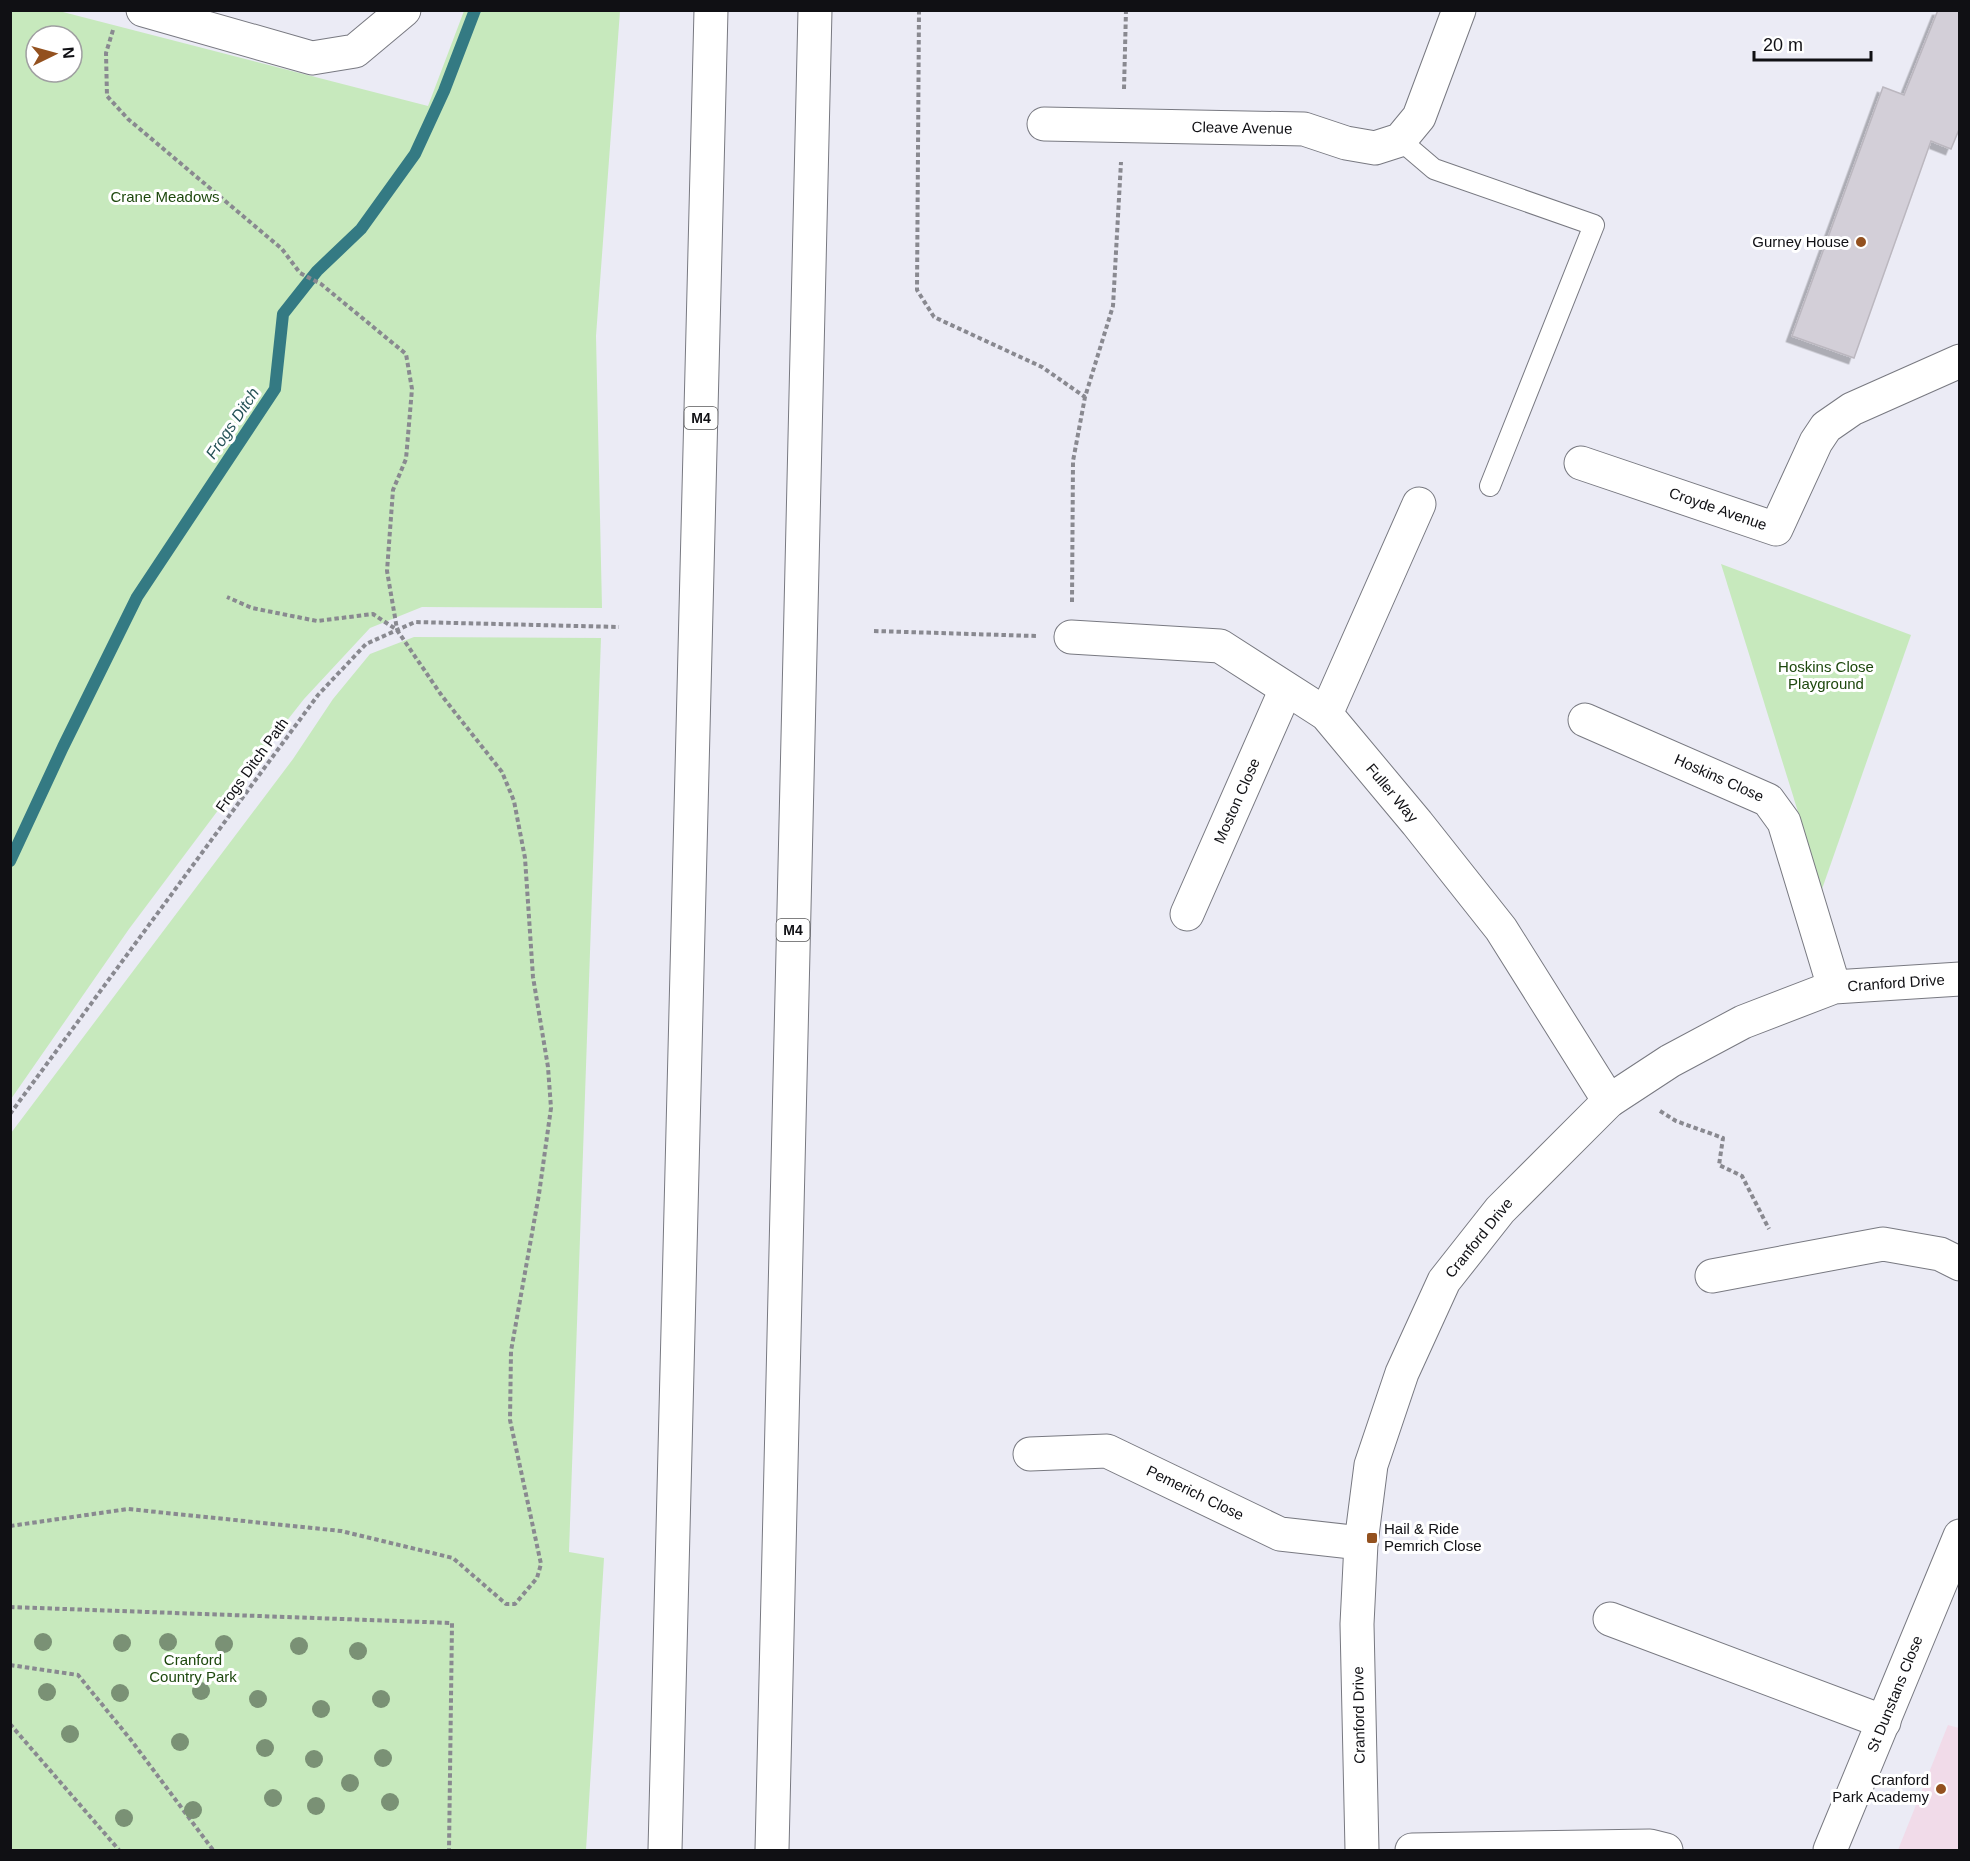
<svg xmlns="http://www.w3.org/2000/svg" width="1970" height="1861" viewBox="0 0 1970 1861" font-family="Helvetica,sans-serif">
<defs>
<filter id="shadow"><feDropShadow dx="-5.5" dy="5.5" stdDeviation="0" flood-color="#0004"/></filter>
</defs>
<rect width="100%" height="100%" fill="#ebebf5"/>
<polygon fill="#f1dbe9" points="1948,1725 1959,1728 1959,1850 1898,1850"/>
<g fill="#c7e9bd" fill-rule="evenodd">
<path d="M11,10L59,11L428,106L464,11H620L596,336L602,608L422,607L370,628L304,699L252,765L129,929L11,1099ZM36,36H72V72H36Z"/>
<polygon points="1721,564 1911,635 1822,889"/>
<polygon points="414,637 601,638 569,1552 604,1558 586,1850 11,1850 11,1133 293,759 333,699 370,654"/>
</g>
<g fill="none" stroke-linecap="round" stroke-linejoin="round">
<polyline stroke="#347a83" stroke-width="12" points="10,861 63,747 137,597 275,389 283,314 317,271 361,229 415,154 444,91 475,10"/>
</g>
<polygon fill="#d3cfd8" stroke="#bbb7bf" stroke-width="1.5" filter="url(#shadow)" points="1938,10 1960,10 1960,127 1951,149 1931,141 1854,358 1792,336 1883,87 1904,95"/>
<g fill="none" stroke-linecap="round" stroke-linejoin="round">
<defs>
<polyline id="lane" points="1400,140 1434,169 1594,225 1490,486"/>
<g id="street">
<polyline points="143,10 312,58 355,51 404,10"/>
<polyline points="1044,124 1304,129 1346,143 1375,148 1400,140 1419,117 1459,10"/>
<polyline points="1581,463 1776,529 1816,442 1826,427 1852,409 1960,361"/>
<polyline points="1071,637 1220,646 1326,714 1417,823 1501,929 1609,1101"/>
<polyline points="1326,714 1419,504"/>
<polyline points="1585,720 1768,800 1784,822 1834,987"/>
<polyline points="1187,914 1286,689"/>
<polyline points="1712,1276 1883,1244 1940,1254 1960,1264"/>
<polyline points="1030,1454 1107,1451 1280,1534 1361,1543"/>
<polyline points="1610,1619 1884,1722"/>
<polyline points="1362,1850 1357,1624 1361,1543 1371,1465 1402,1373 1444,1281 1500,1210 1609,1101 1670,1061 1743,1022 1834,987 1960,979"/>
<polyline points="1412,1850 1650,1846 1666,1850"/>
<polyline points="1830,1850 1960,1536"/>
</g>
<g id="highway">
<polyline points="665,1850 711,10"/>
<polyline points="772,1850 815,10"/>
</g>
</defs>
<use href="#lane" stroke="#787981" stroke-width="22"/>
<use href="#street" stroke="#787981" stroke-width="35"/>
<use href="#highway" stroke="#787981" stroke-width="35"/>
<g stroke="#898990" stroke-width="4" stroke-dasharray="4.5 3" stroke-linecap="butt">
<polyline points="919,10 917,290 934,317 1042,367 1085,397"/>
<polyline points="113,30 106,53 107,96 128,119 282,249 300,273 321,284 406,354 412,389 406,459 393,490 387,571 397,629"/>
<polyline points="1124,89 1126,10"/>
<polyline points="1072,602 1073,461 1085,397 1113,306 1121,162"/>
<polyline points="874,631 1036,636"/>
<polyline points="1660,1111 1676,1121 1723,1138 1719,1165 1742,1176 1769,1229"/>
<polyline points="10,1114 318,695 366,644 415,622 619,627"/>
<polyline points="10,1526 128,1509 341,1531 453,1558 506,1604 515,1604 537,1578 541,1564 510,1420 511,1351 539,1194 551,1108 548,1067 533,977 525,858 514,801 502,772 442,696 397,630 373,614 317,621 252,608 227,597"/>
<polyline points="10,1607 452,1623 449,1850"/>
<polyline points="10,1665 78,1675 131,1740 213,1850"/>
<polyline points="10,1724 119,1850"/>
</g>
<use href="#lane" stroke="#fff" stroke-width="20"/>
<use href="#street" stroke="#fff" stroke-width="33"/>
<use href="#highway" stroke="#fff" stroke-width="33"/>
</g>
<g fill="#7a9175">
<circle cx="43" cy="1642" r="9"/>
<circle cx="168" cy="1642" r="9"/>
<circle cx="122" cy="1643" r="9"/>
<circle cx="224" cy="1644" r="9"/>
<circle cx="299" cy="1646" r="9"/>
<circle cx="358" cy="1651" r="9"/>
<circle cx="201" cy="1691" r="9"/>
<circle cx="47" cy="1692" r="9"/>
<circle cx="120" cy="1693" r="9"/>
<circle cx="258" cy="1699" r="9"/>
<circle cx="381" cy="1699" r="9"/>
<circle cx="321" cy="1709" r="9"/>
<circle cx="70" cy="1734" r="9"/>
<circle cx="180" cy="1742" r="9"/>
<circle cx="265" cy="1748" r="9"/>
<circle cx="383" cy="1758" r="9"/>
<circle cx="314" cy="1759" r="9"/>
<circle cx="350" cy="1783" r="9"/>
<circle cx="273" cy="1798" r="9"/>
<circle cx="390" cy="1802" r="9"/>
<circle cx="316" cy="1806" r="9"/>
<circle cx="193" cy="1810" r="9"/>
<circle cx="124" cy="1818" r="9"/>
</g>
<g fill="#93511f" stroke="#fff" stroke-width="2">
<circle cx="1861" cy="242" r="6"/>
<rect x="1366" y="1532" width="12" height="12" rx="3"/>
<circle cx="1941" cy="1789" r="6"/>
</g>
<g text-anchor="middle" stroke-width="6" stroke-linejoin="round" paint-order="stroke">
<g fill="#fff" stroke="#58585a" stroke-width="1.5">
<rect x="684.5" y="407" width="33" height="22" rx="4.5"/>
<rect x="776.5" y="919" width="33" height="22" rx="4.5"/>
</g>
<g font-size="14" font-weight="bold" fill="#101014">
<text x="701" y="423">M4</text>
<text x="793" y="935">M4</text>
</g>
<g font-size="15" fill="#101014" stroke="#fff">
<text transform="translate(1242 128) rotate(1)" y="5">Cleave Avenue</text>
<text transform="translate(1718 509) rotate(19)" y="5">Croyde Avenue</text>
<text transform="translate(252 765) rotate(-54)" y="5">Frogs Ditch Path</text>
<text transform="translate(1719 778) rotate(24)" y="5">Hoskins Close</text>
<text transform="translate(1392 793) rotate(50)" y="5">Fuller Way</text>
<text transform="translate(1237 801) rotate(-66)" y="5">Moston Close</text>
<text transform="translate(1896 983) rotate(-4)" y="5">Cranford Drive</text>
<text transform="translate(1479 1238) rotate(-51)" y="5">Cranford Drive</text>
<text transform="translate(1195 1493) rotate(26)" y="5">Pemerich Close</text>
<text transform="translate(1895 1694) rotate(-68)" y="5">St Dunstans Close</text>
<text transform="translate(1359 1715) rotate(-91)" y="5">Cranford Drive</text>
</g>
<g font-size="15" fill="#1d480d" stroke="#fff">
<text x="165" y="202">Crane Meadows</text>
<text x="1826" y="672">Hoskins Close<tspan x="1826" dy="17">Playground</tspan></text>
<text x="193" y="1665">Cranford<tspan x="193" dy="17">Country Park</tspan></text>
</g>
<g font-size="15" fill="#101014" stroke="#fff" text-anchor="end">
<text x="1849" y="247">Gurney House</text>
<text x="1384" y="1534" text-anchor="start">Hail &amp; Ride<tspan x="1384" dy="17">Pemrich Close</tspan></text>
<text x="1929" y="1785">Cranford<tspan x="1929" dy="17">Park Academy</tspan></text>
</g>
<g font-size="16" font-style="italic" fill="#275358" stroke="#fff">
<text transform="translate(232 423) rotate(-56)" y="6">Frogs Ditch</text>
</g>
</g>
<rect width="1970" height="1861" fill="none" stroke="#101014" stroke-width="24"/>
<g transform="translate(54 54) rotate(85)"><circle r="28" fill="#ffffff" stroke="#9f9fa1" stroke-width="1.5"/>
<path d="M0-4.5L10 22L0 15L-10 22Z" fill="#93511f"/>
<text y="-9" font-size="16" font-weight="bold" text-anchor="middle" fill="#101014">N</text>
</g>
<path d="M1754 51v9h117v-9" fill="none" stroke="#101014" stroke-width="3"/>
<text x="1763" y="51" font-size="18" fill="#101014" stroke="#ffffff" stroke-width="4.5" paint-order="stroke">20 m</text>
</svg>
